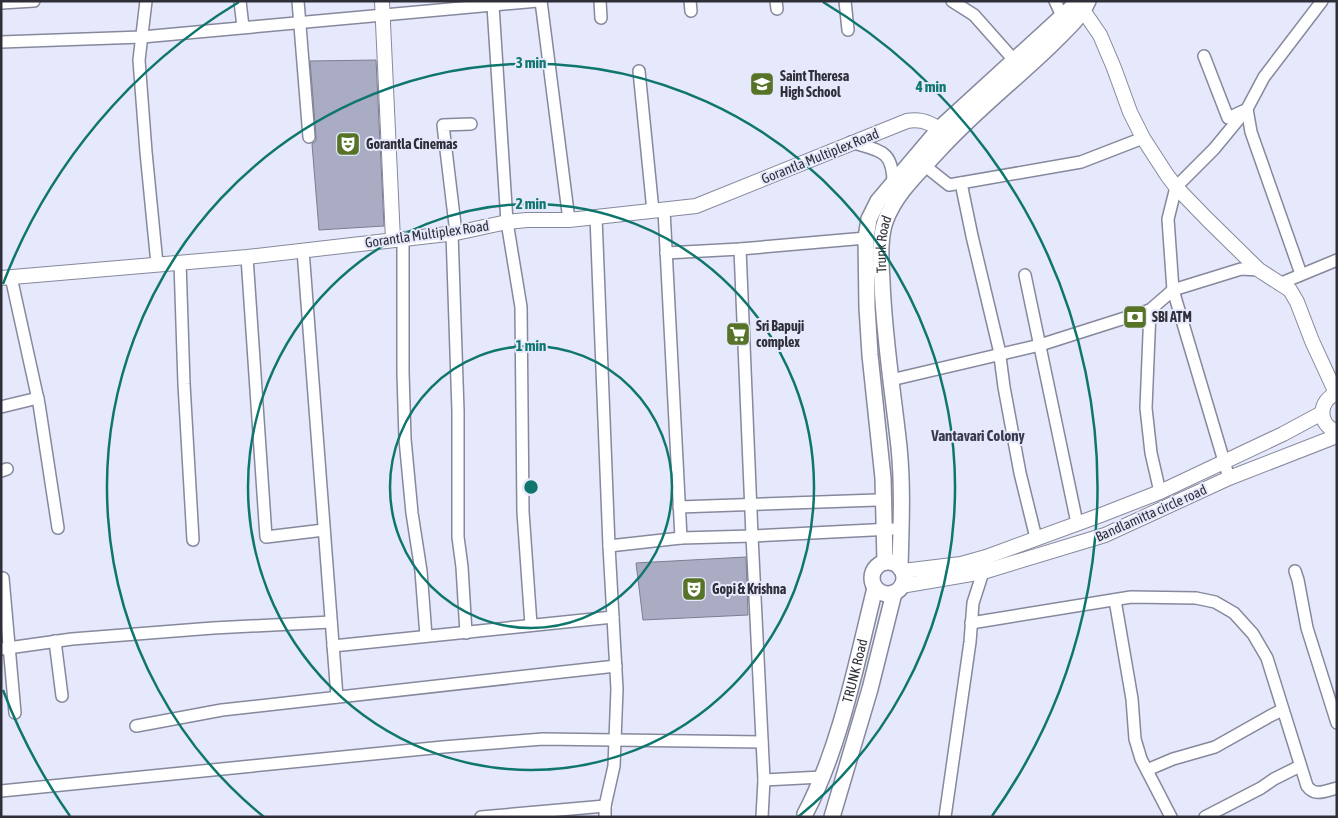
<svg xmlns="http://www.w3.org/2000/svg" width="1338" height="818" viewBox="0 0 1338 818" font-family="'Asap Condensed',sans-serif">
<rect width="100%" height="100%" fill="#e6e8fb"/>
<g fill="#aaacc3" stroke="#7b7d92">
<polygon points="376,60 384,226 319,230 312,144 316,141 316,136 310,61"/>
<polygon points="746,557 748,615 643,620 636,563"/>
</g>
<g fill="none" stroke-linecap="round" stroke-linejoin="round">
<defs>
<g id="minor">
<polyline points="146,1 139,60 146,152 157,264"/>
<polyline points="240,1 243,27"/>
<polyline points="298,1 309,137"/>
<polyline points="541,1 569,220"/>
<polyline points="600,1 601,18"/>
<polyline points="690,1 691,11"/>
<polyline points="776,1 777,9"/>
<polyline points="845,1 848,30"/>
<polyline points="952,1 974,15 1014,60"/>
<polyline points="1055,1 1062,16"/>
<polyline points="1,3 34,1"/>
<polyline points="493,6 507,222 521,307 523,512 531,625"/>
<polyline points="1,42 142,37 538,1"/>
<polyline points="1204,56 1228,118 1243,111"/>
<polyline points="639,71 653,211"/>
<path d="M851,142C879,151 893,149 893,183"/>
<polyline points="925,166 949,185 1081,162 1143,138"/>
<polyline points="961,183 972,236 999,349 1004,387 1020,473 1036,538"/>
<polyline points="664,210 681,538"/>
<polyline points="596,217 609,546 617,689 614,766 605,806 605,817"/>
<polyline points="452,233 458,411 458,537 462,567 466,633"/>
<polyline points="456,233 443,125 471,124"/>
<polyline points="403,239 403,373 405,439 412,513 421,571 426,636"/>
<polyline points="740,249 752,536 764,780 762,817"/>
<polyline points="303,250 337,697"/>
<polyline points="666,253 740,249 866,238"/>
<polyline points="247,257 266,537 324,530"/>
<polyline points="180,262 184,384 193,540"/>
<polyline points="1301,274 1251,132 1247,109 1264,77 1322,1"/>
<polyline points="1025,275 1077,523"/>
<polyline points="11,277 39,404 58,528"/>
<polyline points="1279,284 1337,260"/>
<polyline points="891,380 1040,345 1150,310"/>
<polyline points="1,407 38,398"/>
<polyline points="1,471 7,469"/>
<polyline points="1229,478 1173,290 1168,219 1176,187 1214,149 1247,109"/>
<polyline points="1160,492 1151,453 1146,408 1150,310 1173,290 1241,269 1259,270"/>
<polyline points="679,507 877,500"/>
<polyline points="609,546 681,538 752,536 892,529"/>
<polyline points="1295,571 1298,580 1307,628 1337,723"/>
<polyline points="3,578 15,713"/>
<polyline points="1115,600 1132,699 1135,739 1141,759 1171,817"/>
<path d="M971,623L1131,597L1196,598L1215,602L1234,613L1253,634L1267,658L1307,786C1315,797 1325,791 1337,788"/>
<polyline points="55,641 62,696"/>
<polyline points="333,646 613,617"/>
<polyline points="1,649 72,639 213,628 331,622"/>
<polyline points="136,726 222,710 616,666"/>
<polyline points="1147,770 1173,759 1215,747 1270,716 1282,710"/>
<polyline points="764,780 822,777"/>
<polyline points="1,791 443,747 543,739 762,742"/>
<polyline points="481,817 605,806"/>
<polyline points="945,817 970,642 973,603 983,572 982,564"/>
<polyline points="1205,817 1261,788 1274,779 1300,766"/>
</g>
<g id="tertiary">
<polyline points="382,1 393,240"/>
<polyline points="1078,3 1100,35 1114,68 1130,112 1143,138 1167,175 1176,187 1207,219 1259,270 1290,290 1297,302 1312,341 1336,393"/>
<path d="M1,278L247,257L456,233L507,222L527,220H569L696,206L907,121C924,118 935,125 948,136"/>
<path d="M1337,393C1318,401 1317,424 1337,432"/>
<polyline points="903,571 961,564 986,557 1101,515 1160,492 1283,434 1322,413"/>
<polyline points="901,586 983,572 1105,535 1229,478 1337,436"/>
</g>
<g id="secondary">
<circle cx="888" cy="578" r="16"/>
<polyline points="885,562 883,478 870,355 867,307 866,238 869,219 878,201 939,129 1079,1"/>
<path id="s1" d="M900,568C901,527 903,487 899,447C893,392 884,337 882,282C881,263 879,240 885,222C895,193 921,170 942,147C976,110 1016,79 1052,44C1065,31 1080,18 1088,1"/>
<path id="s2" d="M805,814C840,748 857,661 875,588"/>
<polyline points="832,817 870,689 894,593"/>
</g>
</defs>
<use href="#minor" stroke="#86889d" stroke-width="14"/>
<use href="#tertiary" stroke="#86889d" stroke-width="16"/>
<use href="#secondary" stroke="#86889d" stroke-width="18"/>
<use href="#minor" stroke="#fff" stroke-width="11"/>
<use href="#tertiary" stroke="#fff" stroke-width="14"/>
<use href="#secondary" stroke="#fff" stroke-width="15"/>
</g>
<g fill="none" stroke="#0f766e" stroke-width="2.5">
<circle cx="531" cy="487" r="141"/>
<circle cx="531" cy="487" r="283"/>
<path d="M264 817A424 424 0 1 1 798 817"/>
<path d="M70 816A566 566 0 0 1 3 690M3 284A566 566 0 0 1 239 2M823 2A566 566 0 0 1 992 816"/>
</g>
<defs>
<symbol id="school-square" viewBox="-11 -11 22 22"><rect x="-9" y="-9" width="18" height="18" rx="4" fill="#567328" stroke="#e6e8fb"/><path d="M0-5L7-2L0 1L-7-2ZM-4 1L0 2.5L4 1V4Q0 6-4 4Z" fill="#fff"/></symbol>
<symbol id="theatre-square" viewBox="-11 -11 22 22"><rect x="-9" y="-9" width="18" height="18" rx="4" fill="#567328" stroke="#e6e8fb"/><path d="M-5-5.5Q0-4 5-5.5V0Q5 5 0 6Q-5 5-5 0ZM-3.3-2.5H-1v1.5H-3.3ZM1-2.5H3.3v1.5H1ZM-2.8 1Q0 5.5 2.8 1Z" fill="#fff"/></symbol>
<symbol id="bank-square" viewBox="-11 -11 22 22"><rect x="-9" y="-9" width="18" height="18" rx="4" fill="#567328" stroke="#e6e8fb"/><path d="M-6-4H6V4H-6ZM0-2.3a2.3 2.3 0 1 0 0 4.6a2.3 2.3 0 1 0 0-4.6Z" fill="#fff"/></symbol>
<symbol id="supermarket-square" viewBox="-11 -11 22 22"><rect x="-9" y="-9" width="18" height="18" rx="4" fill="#567328" stroke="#e6e8fb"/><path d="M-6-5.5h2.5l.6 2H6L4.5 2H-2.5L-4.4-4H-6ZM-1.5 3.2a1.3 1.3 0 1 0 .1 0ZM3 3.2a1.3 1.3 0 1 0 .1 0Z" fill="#fff"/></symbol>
</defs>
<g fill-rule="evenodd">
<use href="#school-square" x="748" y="70" width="28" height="28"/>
<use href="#theatre-square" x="334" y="130" width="28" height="28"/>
<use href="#bank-square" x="1121" y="303" width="28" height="28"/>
<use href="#supermarket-square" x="724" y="320" width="28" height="28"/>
<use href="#theatre-square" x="680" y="575" width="28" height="28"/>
</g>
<g text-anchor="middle" stroke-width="4" stroke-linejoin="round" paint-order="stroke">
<g font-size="14" font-weight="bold" fill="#2e2f38" stroke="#e6e8fb" text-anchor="start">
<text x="780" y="81">Saint Theresa<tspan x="780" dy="16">High School</tspan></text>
<text x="366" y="149">Gorantla Cinemas</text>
<text x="1152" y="322">SBI ATM</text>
<text x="756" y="331">Sri Bapuji<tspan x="756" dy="16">complex</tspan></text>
<text x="712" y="594">Gopi &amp; Krishna</text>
</g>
<g font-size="14" fill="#2e2f38" stroke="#e6e8fb">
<text transform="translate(820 156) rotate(-22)" y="5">Gorantla Multiplex Road</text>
<text transform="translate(427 234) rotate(-8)" y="5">Gorantla Multiplex Road</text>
<text dy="5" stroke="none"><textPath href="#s1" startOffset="325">Trunk Road</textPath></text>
<text transform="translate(1151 513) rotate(-24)" y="5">Bandlamitta circle road</text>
<text dy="5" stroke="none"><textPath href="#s2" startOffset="152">TRUNK Road</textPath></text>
</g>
<g font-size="15" font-weight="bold" fill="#393a4d" stroke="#e6e8fb">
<text x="978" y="441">Vantavari Colony</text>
</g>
</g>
<circle cx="531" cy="487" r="8" fill="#0f766e" stroke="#e6e8fb" stroke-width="2.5"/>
<g font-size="15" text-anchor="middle" font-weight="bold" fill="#0f766e" stroke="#e6e8fb" stroke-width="4" stroke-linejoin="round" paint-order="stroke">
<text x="531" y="68">3 min</text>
<text x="931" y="92">4 min</text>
<text x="531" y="209">2 min</text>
<text x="531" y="351">1 min</text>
</g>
<rect width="1338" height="818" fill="none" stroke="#2e2f38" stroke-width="5"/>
</svg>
